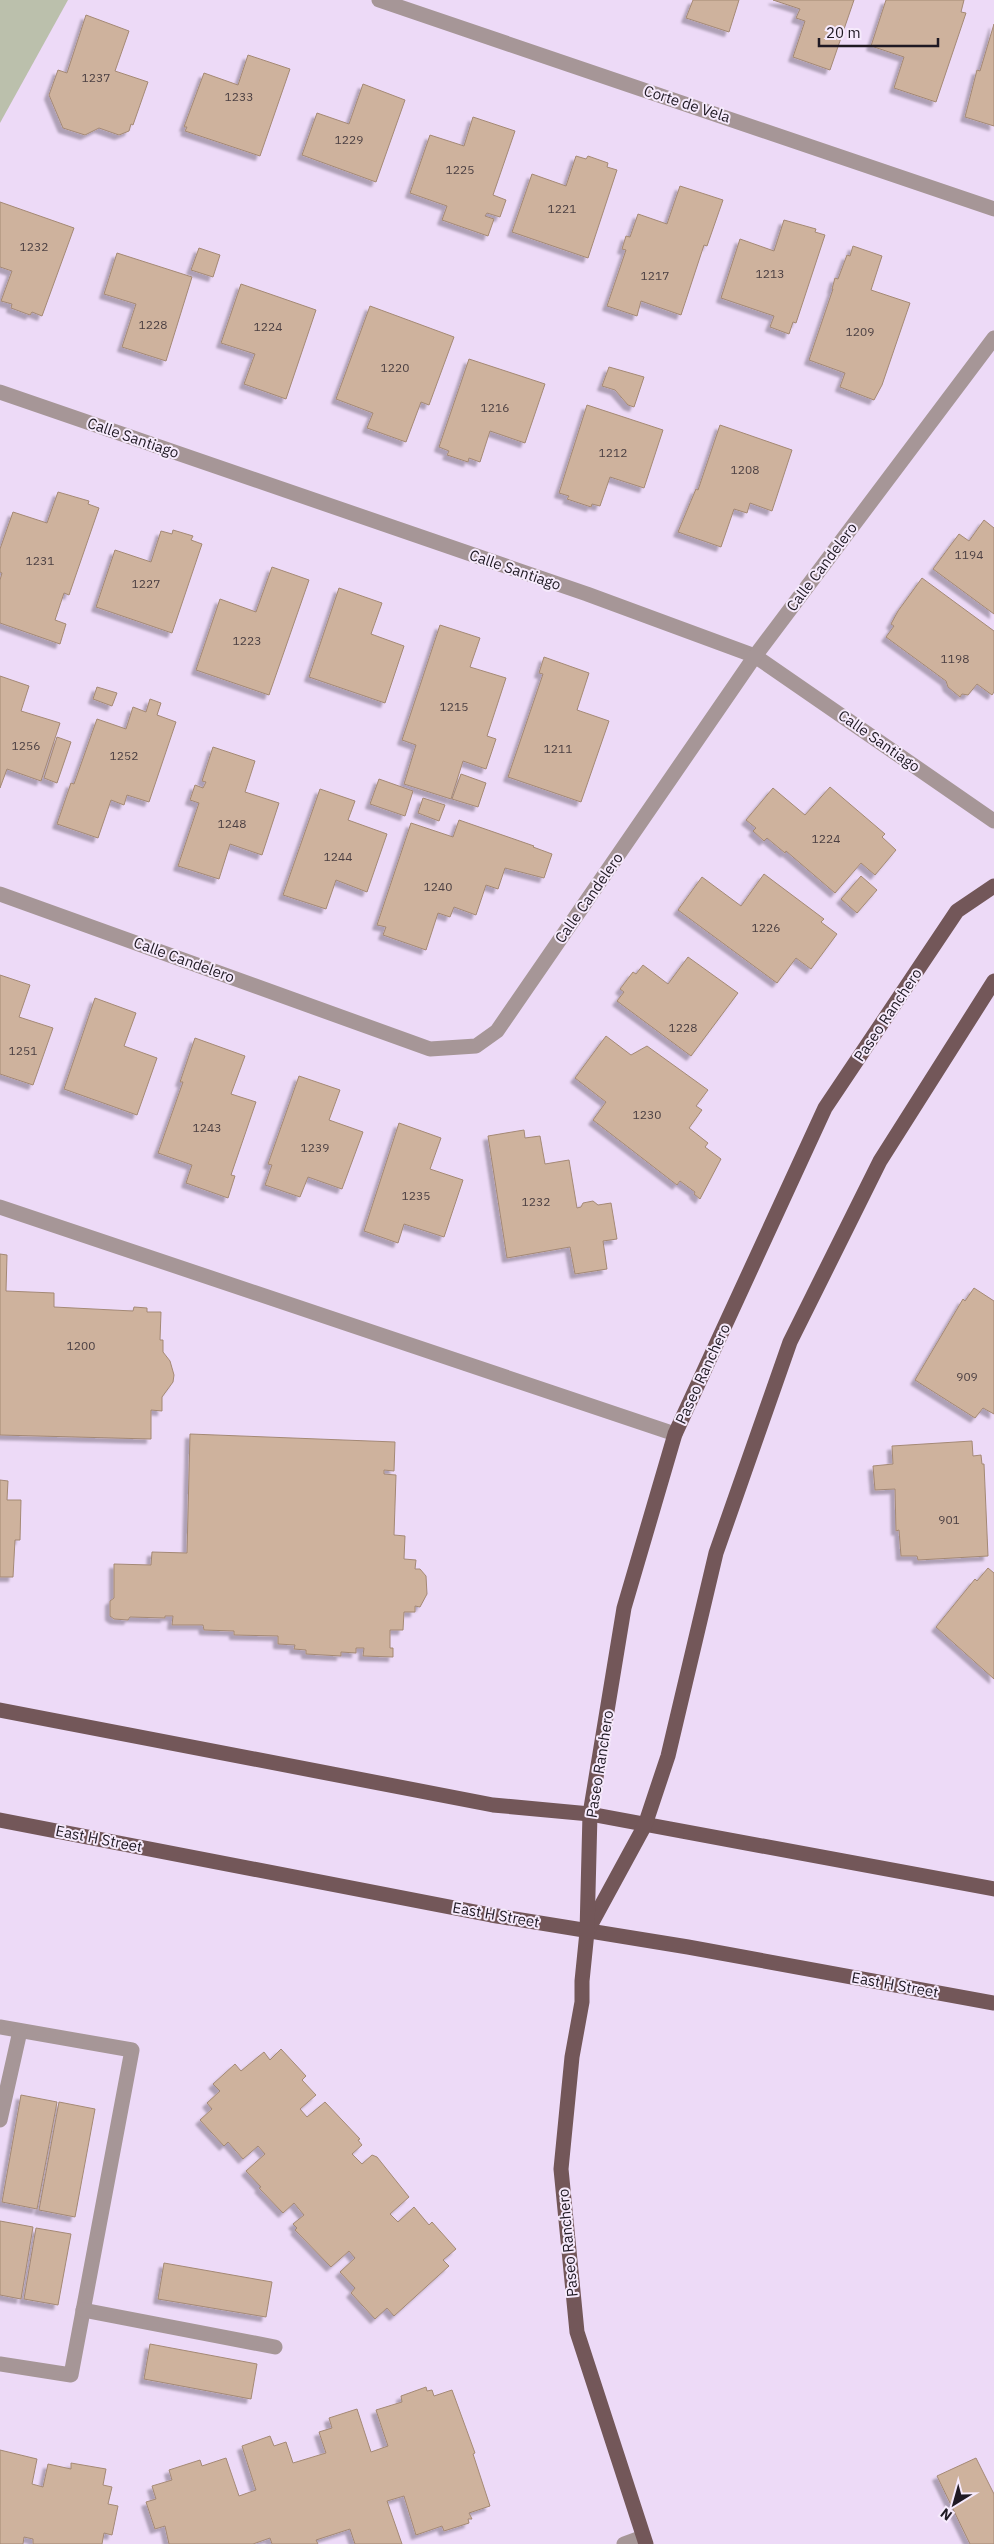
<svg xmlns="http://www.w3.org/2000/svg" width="994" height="2544" viewBox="0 0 994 2544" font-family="'IBM Plex Sans',sans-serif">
<defs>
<filter id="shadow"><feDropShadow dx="-4.5" dy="4.5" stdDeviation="1" flood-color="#0004"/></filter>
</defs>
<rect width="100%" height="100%" fill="#eddaf7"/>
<polygon fill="#bbc0ac" points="0,0 68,0 0,123"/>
<g fill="#ceb29d" stroke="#a48975" filter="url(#shadow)">
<polygon points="693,0 739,0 729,32 686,18"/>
<polygon points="773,0 854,0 830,70 793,57 805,21 796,18 800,9"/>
<polygon points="886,0 964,0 961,12 966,13 936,102 894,88 904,57 871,46"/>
<polygon points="86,15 129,31 115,71 148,82 133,125 131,124 129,131 119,135 99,128 85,135 63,128 49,95 58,70 67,73"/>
<polygon points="994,24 994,126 965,117 977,70 980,71"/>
<polygon points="248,55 290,69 260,156 185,131 187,127 184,127 204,73 238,85"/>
<polygon points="363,84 405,100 376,182 302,155 317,113 349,124"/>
<polygon points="473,117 515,131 493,195 506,200 500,217 487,213 485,216 494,219 488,236 442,220 447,206 410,193 430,135 464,146"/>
<polygon points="576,156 586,159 588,156 608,163 607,167 617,170 588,258 512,232 532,174 566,186"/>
<polygon points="680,186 723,200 707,246 704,245 681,315 641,301 637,316 607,306 626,250 622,249 626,236 630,237 638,214 667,224"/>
<polygon points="0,202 74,228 42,316 32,312 30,315 11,308 12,304 1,301 12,271 0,267"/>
<polygon points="784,220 816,229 815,232 825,235 796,323 793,322 789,334 770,327 774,316 721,298 740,239 774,251"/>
<polygon points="853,246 882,256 871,290 910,303 882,385 874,400 840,387 845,373 809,360 833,289 832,289 835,278 838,279 847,255 850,256"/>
<polygon points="199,248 220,255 213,277 191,270"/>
<polygon points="117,253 192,277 166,361 122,347 136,304 104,294"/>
<polygon points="241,284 316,310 286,399 244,384 255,354 221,343"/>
<polygon points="370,306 454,337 429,405 421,402 406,442 367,428 373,413 336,399"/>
<polygon points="469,359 545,384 525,443 490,431 480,462 469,458 468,462 447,455 449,451 439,447"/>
<polygon points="609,367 644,377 634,407 628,405 615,390 602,386"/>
<polygon points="587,405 663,430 644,488 610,477 600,506 592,504 591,507 567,499 569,496 559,493"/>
<polygon points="720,425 792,450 772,511 750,503 747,513 734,509 721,547 678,532 696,489 698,490"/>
<polygon points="58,492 89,501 88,504 99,508 69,595 64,593 55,620 66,624 60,644 0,623 0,580 2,573 0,572 0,549 13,512 47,523"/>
<polygon points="984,520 994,528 994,614 933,569 959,534 969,541"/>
<polygon points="173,530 193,536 191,540 202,544 172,633 96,607 115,550 151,562 161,531 172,534"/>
<polygon points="272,567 309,580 269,695 196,670 220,599 256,612"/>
<polygon points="922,578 994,631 994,692 992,695 977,684 968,695 962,694 960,697 948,687 946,681 886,637 894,626 891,624 898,611"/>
<polygon points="339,588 382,603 371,634 404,646 385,703 309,677"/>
<polygon points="440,625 480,638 470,667 506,678 487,736 496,739 486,769 463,761 451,799 404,784 416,745 402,740"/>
<polygon points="544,657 589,673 577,710 609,721 581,802 508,777 543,674 539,673"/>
<polygon points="0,676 29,686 21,711 60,723 41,781 7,769 0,788"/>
<polygon points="97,687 117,693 112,706 93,699"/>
<polygon points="150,699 161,703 157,715 176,722 149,802 127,795 124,805 111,800 98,838 57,824 71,783 74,784 97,719 126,729 133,707 146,712"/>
<polygon points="57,737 71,742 57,783 44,778"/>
<polygon points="213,747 255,761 245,792 279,803 262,855 230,844 219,879 178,866 199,803 190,800 195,785 203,788 206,782 202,781"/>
<polygon points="461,774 486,783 478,807 452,799"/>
<polygon points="379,779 413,791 405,816 370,804"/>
<polygon points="830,787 885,834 882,837 896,850 875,875 861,863 835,893 786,851 785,853 767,838 764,841 753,831 756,828 746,820 773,788 805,815"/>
<polygon points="320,789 355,801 348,820 387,834 367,892 336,880 326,909 283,895"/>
<polygon points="423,798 445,805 439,821 418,813"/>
<polygon points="459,820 534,846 533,847 552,854 544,878 505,868 498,889 486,885 476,915 454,907 450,917 438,913 426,950 383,935 386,927 377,925 411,823 453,837"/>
<polygon points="764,874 824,919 821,922 837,934 811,969 796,958 777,983 678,910 702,877 741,906"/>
<polygon points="861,876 877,890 857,913 841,899"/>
<polygon points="688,957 738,993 691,1056 617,1001 624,992 620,989 633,972 636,974 643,965 668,984"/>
<polygon points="0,975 30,985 19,1017 53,1028 33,1085 0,1074"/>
<polygon points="95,998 136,1013 124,1046 157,1058 137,1115 64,1089"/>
<polygon points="606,1036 631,1055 647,1046 708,1090 696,1106 702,1110 689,1128 708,1143 705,1147 721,1159 700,1199 694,1194 695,1192 680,1181 677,1185 593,1120 606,1102 575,1078"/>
<polygon points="195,1038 245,1056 231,1094 256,1102 231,1175 235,1176 228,1198 186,1183 192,1165 158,1153 183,1082 180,1082"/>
<polygon points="299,1076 340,1090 329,1120 363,1132 342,1189 308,1177 300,1197 265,1185 272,1165 268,1164"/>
<polygon points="399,1123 441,1138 430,1169 463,1180 444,1237 404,1224 398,1243 364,1231"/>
<polygon points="524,1130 525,1138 540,1136 545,1164 569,1160 577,1208 581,1207 583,1203 593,1201 598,1205 611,1203 617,1239 603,1241 607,1269 575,1274 570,1247 507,1258 488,1136"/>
<polygon points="0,1254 7,1255 6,1291 54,1293 54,1307 133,1311 134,1307 147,1308 147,1312 161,1312 160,1340 163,1340 163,1352 170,1361 174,1375 173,1382 162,1397 162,1411 151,1410 151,1439 0,1435"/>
<polygon points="974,1288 994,1301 994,1414 983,1408 975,1418 915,1380 963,1299 965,1301"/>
<polygon points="190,1434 395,1442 394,1471 384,1470 384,1474 396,1475 394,1535 405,1536 404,1559 416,1560 415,1569 420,1569 426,1576 427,1594 420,1607 415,1606 415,1612 404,1612 403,1630 390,1630 390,1648 393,1648 393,1657 363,1656 364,1648 356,1648 356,1653 341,1652 341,1656 306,1654 306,1650 294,1649 295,1645 278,1644 278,1636 234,1635 234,1631 204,1630 203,1625 172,1625 173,1616 165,1616 165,1618 130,1617 128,1620 114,1619 110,1616 110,1601 114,1598 114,1564 151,1565 152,1552 187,1553"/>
<polygon points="972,1441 973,1456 981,1455 982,1464 984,1464 988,1556 918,1560 917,1556 901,1556 899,1530 896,1531 895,1489 875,1490 873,1466 893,1464 892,1446"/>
<polygon points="0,1480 8,1481 7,1500 21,1500 20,1540 15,1540 13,1577 0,1577"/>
<polygon points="988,1568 994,1573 994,1679 936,1627 975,1579 977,1581"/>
<polygon points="281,2049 306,2076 302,2080 316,2095 300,2109 307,2117 325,2102 360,2139 358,2140 362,2145 352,2154 362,2164 372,2155 377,2157 409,2197 390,2214 398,2222 414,2207 429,2225 432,2222 456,2249 443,2260 449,2266 394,2316 387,2308 375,2319 351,2293 355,2288 340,2272 355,2258 349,2251 331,2267 295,2230 297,2228 293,2224 304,2215 294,2203 283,2213 259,2188 261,2187 246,2171 265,2154 258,2146 243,2159 228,2142 224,2146 200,2120 212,2109 207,2103 220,2091 213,2084 235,2064 241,2071 264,2052 270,2060"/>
<polygon points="21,2095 57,2102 37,2209 2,2202"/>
<polygon points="59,2102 95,2109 75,2217 39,2210"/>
<polygon points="0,2221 33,2227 21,2299 0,2295"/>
<polygon points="36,2228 71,2234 58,2305 24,2299"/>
<polygon points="164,2263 272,2282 266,2317 158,2299"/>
<polygon points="150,2344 257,2364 251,2399 144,2379"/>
<polygon points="426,2387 427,2391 432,2390 434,2396 452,2390 475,2453 473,2454 490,2506 469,2513 472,2519 468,2519 469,2523 444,2531 442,2526 416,2535 404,2496 387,2501 402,2544 355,2544 350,2529 316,2540 318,2544 272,2544 270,2538 253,2544 169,2544 165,2526 155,2529 146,2502 156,2499 152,2486 172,2480 169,2470 200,2460 202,2466 226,2458 239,2496 256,2490 242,2446 270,2436 274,2446 286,2442 293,2463 326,2453 319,2432 332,2428 329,2418 357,2409 371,2452 388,2446 376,2410 402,2402 401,2396"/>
<polygon points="0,2450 37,2459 32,2484 43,2487 48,2464 71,2469 71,2463 106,2469 103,2485 112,2487 108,2504 118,2506 112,2535 104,2533 102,2544 33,2544 33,2539 24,2537 23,2544 0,2544"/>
<polygon points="976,2458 994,2494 994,2544 970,2544 937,2476"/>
</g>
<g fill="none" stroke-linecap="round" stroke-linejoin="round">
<g stroke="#a69697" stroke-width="15">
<polyline points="379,0 994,209"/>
<polyline points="0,392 587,594 755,656 994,821"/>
<polyline points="0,894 430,1049 476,1046 497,1031 755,656 994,338"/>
<polyline points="0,1207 675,1434"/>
<polyline points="0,2027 132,2050 71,2375 0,2364"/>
<polyline points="0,2120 20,2031"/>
<polyline points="83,2310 275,2347"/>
<polyline points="624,2544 643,2537"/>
</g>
<g stroke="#735759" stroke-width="15">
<polyline points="0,1710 493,1805 590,1814 994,1889"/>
<polyline points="0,1820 491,1915 688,1947 994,2003"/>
<polyline points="589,1928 645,1825 668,1756 716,1553 790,1342 880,1161 994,981"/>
<polyline points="646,2544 577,2332 561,2169 572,2057 582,2002 582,1981 587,1932 590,1814 624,1608 675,1434 825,1108 957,911 994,886"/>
</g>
</g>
<g text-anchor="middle" stroke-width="4" stroke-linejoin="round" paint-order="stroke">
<g font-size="12" fill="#4b3f42">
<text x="96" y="82">1237</text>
<text x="239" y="101">1233</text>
<text x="349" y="144">1229</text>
<text x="460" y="174">1225</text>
<text x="562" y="213">1221</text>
<text x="34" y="251">1232</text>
<text x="770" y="278">1213</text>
<text x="655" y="280">1217</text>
<text x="153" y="329">1228</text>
<text x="268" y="331">1224</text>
<text x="860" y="336">1209</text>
<text x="395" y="372">1220</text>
<text x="495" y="412">1216</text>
<text x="613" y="457">1212</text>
<text x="745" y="474">1208</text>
<text x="969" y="559">1194</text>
<text x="40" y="565">1231</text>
<text x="146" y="588">1227</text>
<text x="247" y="645">1223</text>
<text x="955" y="663">1198</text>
<text x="454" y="711">1215</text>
<text x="26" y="750">1256</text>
<text x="558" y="753">1211</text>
<text x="124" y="760">1252</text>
<text x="232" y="828">1248</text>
<text x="826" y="843">1224</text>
<text x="338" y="861">1244</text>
<text x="438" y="891">1240</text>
<text x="766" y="932">1226</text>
<text x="683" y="1032">1228</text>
<text x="23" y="1055">1251</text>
<text x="647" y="1119">1230</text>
<text x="207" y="1132">1243</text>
<text x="315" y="1152">1239</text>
<text x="416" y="1200">1235</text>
<text x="536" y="1206">1232</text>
<text x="81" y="1350">1200</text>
<text x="967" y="1381">909</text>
<text x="949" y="1524">901</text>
</g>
<g font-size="15" fill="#1f1923" stroke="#f6eafc">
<text transform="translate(687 104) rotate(18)" y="5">Corte de Vela</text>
<text transform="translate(133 438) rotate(19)" y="5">Calle Santiago</text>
<text transform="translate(822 567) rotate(-53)" y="5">Calle Candelero</text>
<text transform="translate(515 570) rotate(19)" y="5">Calle Santiago</text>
<text transform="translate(879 741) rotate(35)" y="5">Calle Santiago</text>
<text transform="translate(589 898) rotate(-55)" y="5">Calle Candelero</text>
<text transform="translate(184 960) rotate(20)" y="5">Calle Candelero</text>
<text transform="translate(888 1015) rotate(-56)" y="5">Paseo Ranchero</text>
<text transform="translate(703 1374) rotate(-65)" y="5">Paseo Ranchero</text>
<text transform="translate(600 1764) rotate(-81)" y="5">Paseo Ranchero</text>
<text transform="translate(99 1839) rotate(11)" y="5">East H Street</text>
<text transform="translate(496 1915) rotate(10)" y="5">East H Street</text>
<text transform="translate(895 1985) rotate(10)" y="5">East H Street</text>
<text transform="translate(568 2243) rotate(-95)" y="5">Paseo Ranchero</text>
</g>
</g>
<g transform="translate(954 2504) rotate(217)" stroke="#f6eafc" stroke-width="4" paint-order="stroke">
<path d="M0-4L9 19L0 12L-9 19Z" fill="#1f1923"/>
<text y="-8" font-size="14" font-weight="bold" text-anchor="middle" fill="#1f1923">N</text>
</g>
<path d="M819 38v8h119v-8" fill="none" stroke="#1f1923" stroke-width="2.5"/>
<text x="826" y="38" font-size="15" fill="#1f1923" stroke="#f6eafc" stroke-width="4" paint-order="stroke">20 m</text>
</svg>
